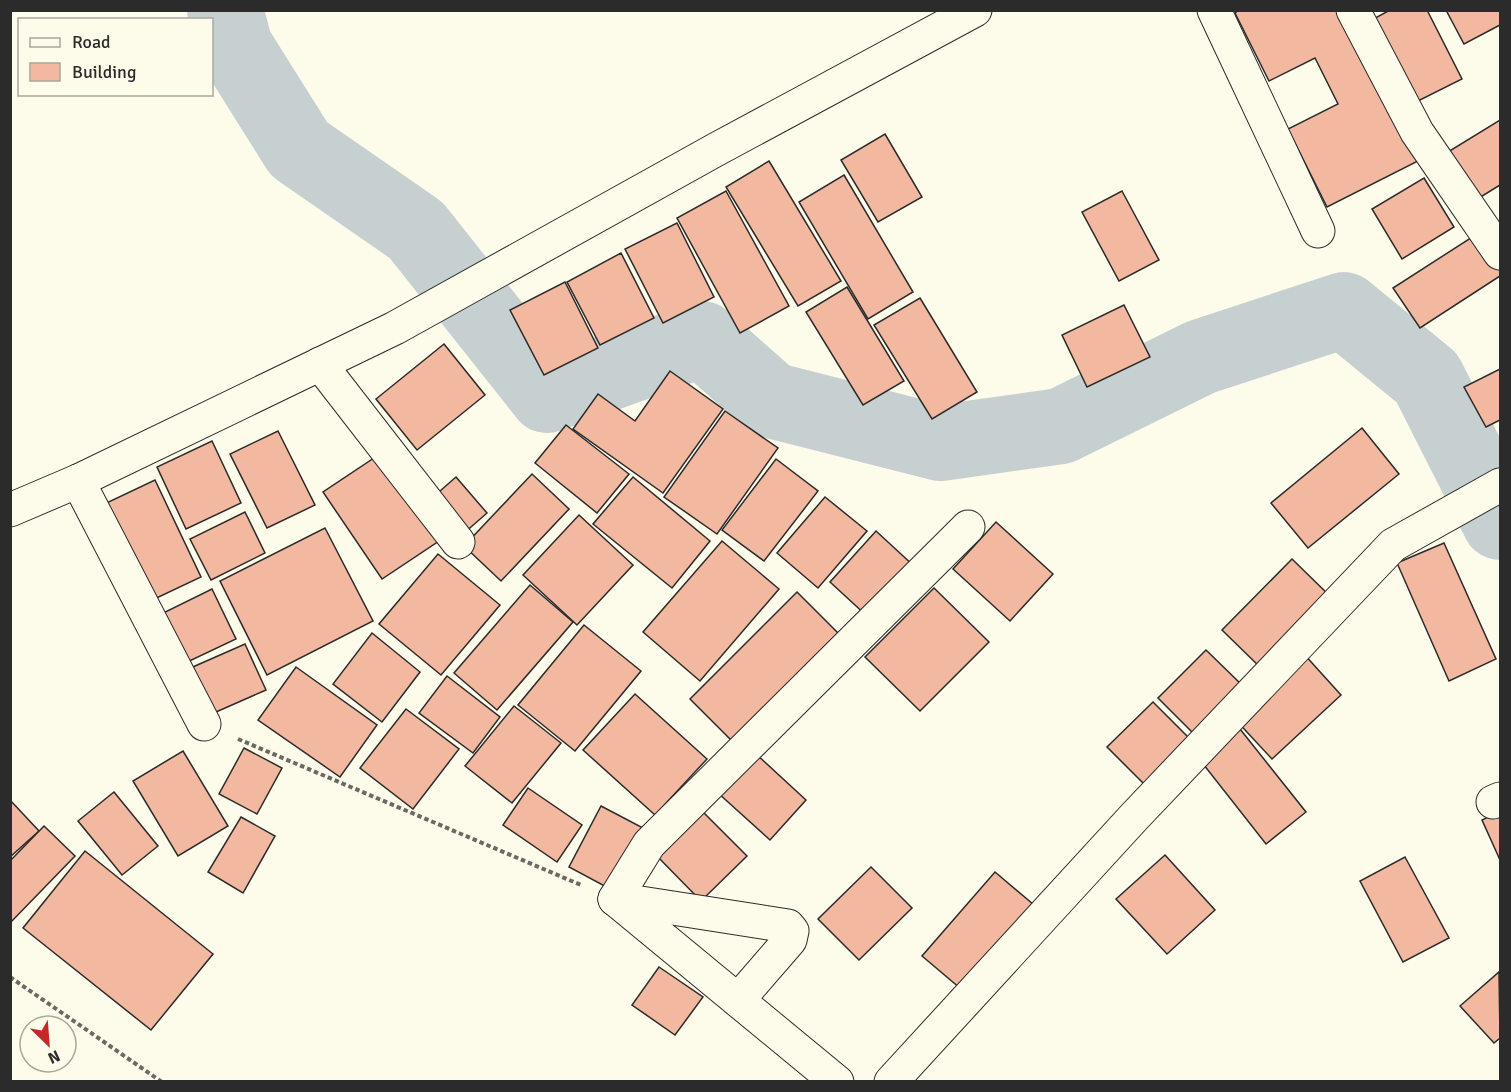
<svg xmlns="http://www.w3.org/2000/svg" width="1511" height="1092" viewBox="0 0 1511 1092" font-family="Signika,sans-serif">
<rect width="100%" height="100%" fill="#fdfbea"/>
<g fill="none" stroke-linecap="round" stroke-linejoin="round">
<polyline stroke="#c7d0d0" stroke-width="76" points="225,10 235,47 299,149 416,230 547,395 702,339 771,400 940,443 1061,426 1201,357 1344,310 1427,378 1500,522"/>
</g>
<g fill="#f2b8a0" stroke="#2b2b2b" stroke-width="1.5">
<polygon points="1239,10 1345,10 1420,160 1327,207 1288,129 1338,104 1315,58 1269,81 1235,13"/>
<polygon points="1390,10 1427,10 1462,79 1408,106 1366,23"/>
<polygon points="1446,10 1500,10 1500,25 1464,44"/>
<polygon points="1500,120 1500,185 1471,203 1443,155"/>
<polygon points="885,134 922,197 878,222 841,160"/>
<polygon points="769,161 841,281 798,306 726,187"/>
<polygon points="844,175 913,292 868,319 799,202"/>
<polygon points="1424,178 1454,227 1402,259 1372,209"/>
<polygon points="726,191 789,306 740,333 677,218"/>
<polygon points="1122,191 1159,260 1119,281 1082,212"/>
<polygon points="677,223 714,297 663,323 625,249"/>
<polygon points="1480,232 1500,263 1500,276 1420,328 1393,288"/>
<polygon points="621,253 654,318 600,345 567,282"/>
<polygon points="565,282 598,348 544,375 510,310"/>
<polygon points="847,287 904,381 863,405 806,312"/>
<polygon points="920,298 977,392 932,419 874,325"/>
<polygon points="1124,305 1150,357 1087,387 1062,335"/>
<polygon points="444,344 485,395 417,450 376,399"/>
<polygon points="1500,369 1500,420 1486,427 1464,387"/>
<polygon points="670,371 723,409 663,493 573,429 598,394 635,421"/>
<polygon points="725,411 778,448 717,534 664,497"/>
<polygon points="566,425 629,474 597,513 535,463"/>
<polygon points="1362,428 1399,474 1308,548 1271,503"/>
<polygon points="278,431 315,505 267,528 230,454"/>
<polygon points="212,441 241,503 186,529 157,467"/>
<polygon points="380,454 439,541 382,579 323,492"/>
<polygon points="776,459 818,491 764,561 722,530"/>
<polygon points="532,474 569,509 501,581 464,546"/>
<polygon points="456,477 487,513 463,534 432,498"/>
<polygon points="633,477 710,541 672,588 593,524"/>
<polygon points="155,480 201,577 146,603 100,506"/>
<polygon points="825,497 867,531 818,588 777,553"/>
<polygon points="245,512 265,553 211,580 190,539"/>
<polygon points="579,515 633,565 577,625 523,575"/>
<polygon points="996,522 1053,574 1010,621 953,569"/>
<polygon points="325,528 373,621 267,675 220,581"/>
<polygon points="876,531 915,567 868,617 830,582"/>
<polygon points="722,541 779,589 700,681 643,632"/>
<polygon points="1444,543 1496,659 1449,681 1397,563"/>
<polygon points="438,554 500,605 441,675 379,624"/>
<polygon points="1292,559 1334,600 1265,672 1222,630"/>
<polygon points="530,585 573,622 497,710 454,673"/>
<polygon points="934,588 989,642 920,711 865,657"/>
<polygon points="212,589 236,639 181,665 157,616"/>
<polygon points="797,592 845,640 738,747 690,699"/>
<polygon points="584,625 641,671 575,751 518,705"/>
<polygon points="372,633 420,672 382,722 333,684"/>
<polygon points="245,644 266,690 207,716 186,670"/>
<polygon points="1206,650 1245,688 1196,736 1158,698"/>
<polygon points="1303,653 1341,695 1272,759 1233,717"/>
<polygon points="296,667 377,725 340,777 258,720"/>
<polygon points="447,676 500,717 473,753 419,713"/>
<polygon points="635,694 707,759 655,815 583,750"/>
<polygon points="1153,702 1191,740 1146,786 1107,747"/>
<polygon points="514,706 561,743 512,803 465,766"/>
<polygon points="406,709 459,749 413,809 360,768"/>
<polygon points="1240,729 1306,812 1266,844 1200,760"/>
<polygon points="244,748 282,768 257,814 219,794"/>
<polygon points="183,751 228,826 178,856 133,781"/>
<polygon points="755,753 806,800 770,840 718,793"/>
<polygon points="528,788 582,825 557,862 503,825"/>
<polygon points="114,792 158,846 122,875 78,821"/>
<polygon points="10,800 39,831 10,857"/>
<polygon points="601,806 645,829 612,890 569,867"/>
<polygon points="699,808 747,856 701,901 654,853"/>
<polygon points="1500,811 1500,860 1482,820"/>
<polygon points="241,817 275,836 243,893 208,872"/>
<polygon points="44,826 75,856 11,922 10,861"/>
<polygon points="85,851 213,954 151,1030 23,928"/>
<polygon points="1165,855 1215,910 1167,954 1116,899"/>
<polygon points="1405,857 1449,938 1403,962 1360,881"/>
<polygon points="871,867 912,908 859,960 818,919"/>
<polygon points="995,872 1040,910 967,994 922,956"/>
<polygon points="659,967 703,997 675,1035 632,1005"/>
<polygon points="1499,972 1500,1038 1494,1043 1460,1006"/>
</g>
<g fill="none" stroke-linecap="round" stroke-linejoin="round">
<defs>
<g id="minor">
<polyline points="1214,10 1318,231"/>
<polyline points="1353,10 1417,132 1500,253"/>
<polyline points="320,364 458,542"/>
<polyline points="78,481 204,724"/>
<polyline points="1493,802 1500,799"/>
<polyline points="615,899 649,844 968,527"/>
<polyline points="615,899 837,1082"/>
<polyline points="615,899 788,926 792,931 790,940 738,1000"/>
<polyline points="891,1082 1135,816 1393,545 1500,485"/>
</g>
<polyline id="tertiary" points="10,510 78,481 395,328 717,149 975,10"/>
</defs>
<use href="#minor" stroke="#2b2b2b" stroke-width="35"/>
<use href="#tertiary" stroke="#2b2b2b" stroke-width="35"/>
<g stroke="#6a6964" stroke-width="4" stroke-dasharray="4.5 3" stroke-linecap="butt">
<polyline points="238,739 581,885"/>
<polyline points="10,977 162,1082"/>
</g>
<use href="#minor" stroke="#fdfbea" stroke-width="33"/>
<use href="#tertiary" stroke="#fdfbea" stroke-width="33"/>
</g>
<rect width="1511" height="1092" fill="none" stroke="#2b2b2b" stroke-width="24"/>
<rect x="18" y="18" width="195" height="78" fill="#fdfbea" stroke="#a9a89e" stroke-width="1.5"/>
<rect x="30" y="38" width="30" height="9" fill="#fdfbea" stroke="#a9a89e" stroke-width="1.5"/>
<text x="72" y="48" font-size="18" fill="#2b2b2b">Road</text>
<rect x="30" y="63" width="30" height="18" fill="#f2b8a0" stroke="#a9a89e" stroke-width="1.5"/>
<text x="72" y="78" font-size="18" fill="#2b2b2b">Building</text>
<g transform="translate(48 1044) rotate(155)"><circle r="28" fill="#fdfbea" stroke="#a9a89e" stroke-width="1.5"/>
<path d="M0-4.5L10 22L0 15L-10 22Z" fill="#c62828"/>
<text y="-9" font-size="16" font-weight="bold" text-anchor="middle" fill="#2b2b2b">N</text>
</g>
</svg>
